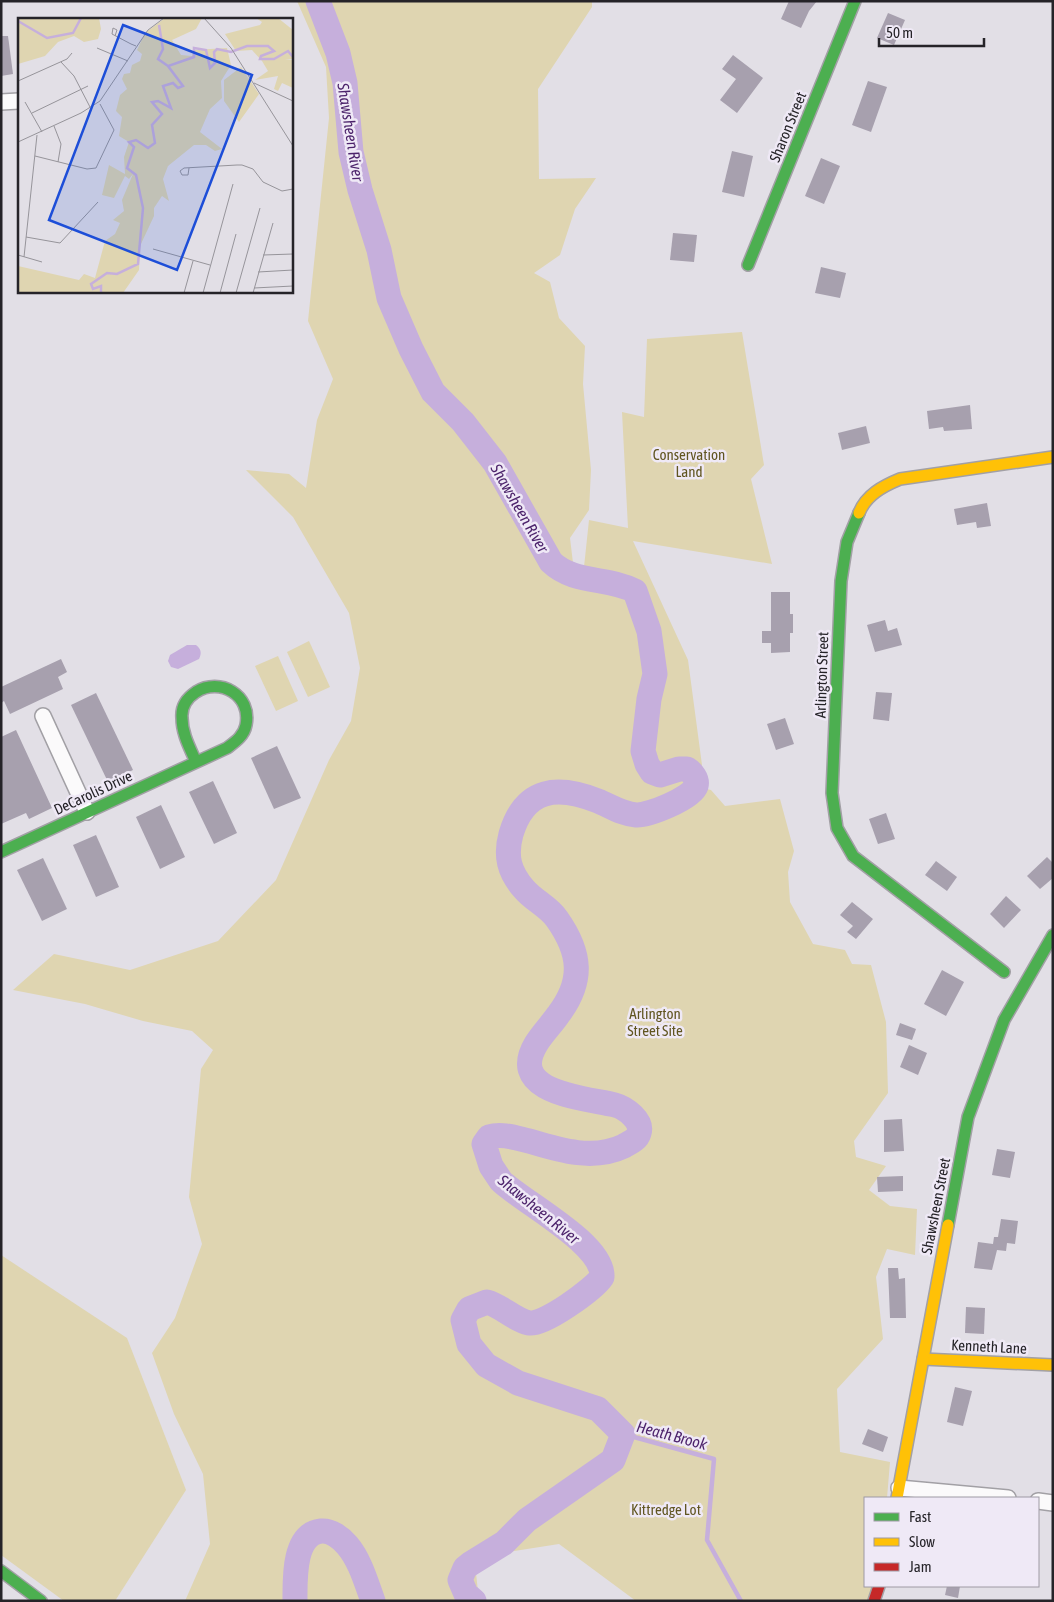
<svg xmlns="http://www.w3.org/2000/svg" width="1054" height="1602" viewBox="0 0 1054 1602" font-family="'Asap Condensed',sans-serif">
<rect width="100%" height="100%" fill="#e2dfe6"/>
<g fill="#dfd5b1">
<polygon points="297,1 592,1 592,7 538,89 539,179 596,178 575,209 560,255 534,273 550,282 559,318 585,346 583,384 591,470 589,510 570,538 573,563 584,567 589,520 628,528 622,412 644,417 647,339 742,332 764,465 751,479 772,564 633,541 688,660 702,765 694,786 711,790 725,806 780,799 794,851 788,872 790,902 813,944 845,950 852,964 871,965 886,1022 888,1093 854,1141 856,1157 886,1166 869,1190 890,1206 917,1209 915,1255 887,1249 876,1277 883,1339 837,1389 840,1452 890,1462 887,1498 865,1498 865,1586 879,1586 878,1601 636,1601 559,1544 501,1553 476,1573 479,1601 185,1601 210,1544 203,1474 174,1414 152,1353 175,1318 202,1244 189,1197 201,1069 213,1050 192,1031 143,1021 85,1004 13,990 54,954 130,970 218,941 276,880 329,760 351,721 360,668 349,613 293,517 246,470 289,474 306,488 317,420 333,379 308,321 329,118 326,67"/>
<polygon points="309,641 330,687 308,697 287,652"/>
<polygon points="278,656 298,701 276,711 255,666"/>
<polygon points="1,1255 127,1338 186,1490 115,1601 64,1601 1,1555"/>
</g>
<path fill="#c6afdc" d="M187,645H196C201,649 202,653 199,659L178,669L171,667L168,661L170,655Z"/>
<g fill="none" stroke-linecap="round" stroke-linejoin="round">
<polyline stroke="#c6afdc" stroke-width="4.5" points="623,1434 714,1459 707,1540 741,1601"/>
<g stroke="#c6afdc" stroke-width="25">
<path d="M318,1L338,53L345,83L351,152L360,190L379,250L389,298L411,349L433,392L463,422L495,463L551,562C574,584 608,577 635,591L649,631L655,674L649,699L643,751L647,764L652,772L660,775L679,769H687C692,772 698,779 696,786C692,798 648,816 636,815C622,814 610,806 598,801C558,785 525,787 511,834C505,856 509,872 524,889C534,901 548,906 557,919C581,953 584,981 558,1015C551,1025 542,1034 536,1044C506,1094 588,1098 615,1105C626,1108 643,1121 639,1133C637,1140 629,1143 624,1146C593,1161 559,1150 529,1141C516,1138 502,1133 489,1137L484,1144L491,1166L501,1181C524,1203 604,1244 602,1277C594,1289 543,1326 529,1323C514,1320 502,1306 487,1302L469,1309L463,1320L469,1344L486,1365L518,1383L598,1409L623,1434L613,1460L527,1520L504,1543L470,1564L465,1568L460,1580L466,1594L474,1601"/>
<path d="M295,1601C295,1580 293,1534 321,1531C331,1530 341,1538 347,1545C360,1560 366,1582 373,1601"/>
</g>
</g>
<g fill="#a7a0ae">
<polygon points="789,1 817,1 809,11 801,28 781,19"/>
<polygon points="888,13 905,20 894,45 877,38"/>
<polygon points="1,36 8,36 13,74 1,76"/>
<polygon points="733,55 763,78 737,113 720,100 736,79 722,69"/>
<polygon points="868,81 887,87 871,132 852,125"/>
<polygon points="732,151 753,156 744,197 722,192"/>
<polygon points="821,158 840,166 824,204 805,196"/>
<polygon points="673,233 697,235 694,262 670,260"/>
<polygon points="821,267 846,273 840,298 815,293"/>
<polygon points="970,405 972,429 944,431 943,427 929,429 927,411"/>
<polygon points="866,426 870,443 842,450 838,433"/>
<polygon points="987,503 991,526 977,528 976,522 957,525 954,509"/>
<polygon points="771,592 790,592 790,614 793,614 793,633 790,633 790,652 771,653 771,643 762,643 762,631 771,631"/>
<polygon points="885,620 888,631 897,628 902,645 875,652 867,625"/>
<polygon points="61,659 67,672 58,677 63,689 10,714 4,701 1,703 1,687"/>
<polygon points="876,692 892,693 889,721 873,719"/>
<polygon points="96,693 133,770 108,782 71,705"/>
<polygon points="785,718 794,744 776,750 767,724"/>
<polygon points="16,730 52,808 29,819 26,813 1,824 1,737"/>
<polygon points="277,746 301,798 274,809 251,758"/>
<polygon points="213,781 237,833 214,844 189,792"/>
<polygon points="161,805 185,857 160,869 136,817"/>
<polygon points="886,813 895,839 878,844 869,819"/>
<polygon points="96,835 119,887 96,897 73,845"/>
<polygon points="1047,857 1053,863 1053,878 1040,889 1027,876"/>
<polygon points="43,858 67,909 42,921 17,870"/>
<polygon points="936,861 957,877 947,891 925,875"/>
<polygon points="1006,896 1021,910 1004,928 990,914"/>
<polygon points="852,902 873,919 856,939 847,932 853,926 840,915"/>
<polygon points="942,970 964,982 946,1016 924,1004"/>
<polygon points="900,1023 916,1029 912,1040 896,1035"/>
<polygon points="909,1045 927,1053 918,1075 900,1067"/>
<polygon points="902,1119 904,1151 884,1152 884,1120"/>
<polygon points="997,1149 1015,1152 1010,1178 992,1175"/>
<polygon points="903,1176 903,1191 878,1192 877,1177"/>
<polygon points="1001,1219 1018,1221 1015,1244 1007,1243 1006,1251 997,1250 992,1270 974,1268 978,1242 993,1244 994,1237 998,1237"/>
<polygon points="888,1268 898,1268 899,1279 905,1278 906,1318 890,1318"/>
<polygon points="966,1307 985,1308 984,1334 965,1333"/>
<polygon points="955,1387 972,1391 963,1426 947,1422"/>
<polygon points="868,1429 888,1437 883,1452 862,1444"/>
<polygon points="947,1586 960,1586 958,1598 945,1595"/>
</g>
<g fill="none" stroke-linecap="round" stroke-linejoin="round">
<defs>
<g id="street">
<polyline points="1,102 19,101"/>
<polyline points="43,716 87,812"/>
<polyline points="899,1488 1008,1498"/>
<polyline points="1038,1501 1053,1503"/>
</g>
<g id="fast">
<polyline points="748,265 855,1"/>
<polyline points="859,513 847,542 841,581 832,793 837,828 853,856 1004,972"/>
<path d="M1,852L227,748C235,742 244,736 246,725C252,695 220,677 196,692C187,698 181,707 182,718C182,734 190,748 196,762"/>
<polyline points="948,1225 968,1117 1004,1020 1053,935"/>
<polyline points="1,1571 41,1601"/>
</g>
<g id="slow">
<path d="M859,513C866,495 883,486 900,479L1053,457"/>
<polyline points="923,1359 1053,1365"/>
<polyline points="897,1498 948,1225"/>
</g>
<polyline id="jam" points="874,1601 879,1586"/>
</defs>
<use href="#street" stroke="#a2a0a5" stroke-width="18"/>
<use href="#fast" stroke="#a2a0a5" stroke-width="14"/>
<use href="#slow" stroke="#a2a0a5" stroke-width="14"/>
<use href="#jam" stroke="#a2a0a5" stroke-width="14"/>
<use href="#street" stroke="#fbfafb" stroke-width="15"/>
<use href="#fast" stroke="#4caf50" stroke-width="11"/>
<use href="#slow" stroke="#ffc107" stroke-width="11"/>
<use href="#jam" stroke="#c62828" stroke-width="11"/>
</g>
<g text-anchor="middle" stroke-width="5" stroke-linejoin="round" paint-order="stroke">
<g font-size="15" fill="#252328" stroke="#efe9f6">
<text transform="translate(788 127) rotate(-68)" y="5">Sharon Street</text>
<text transform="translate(822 675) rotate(-88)" y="5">Arlington Street</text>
<text transform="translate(93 793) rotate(-25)" y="5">DeCarolis Drive</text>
<text transform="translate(936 1206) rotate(-79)" y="5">Shawsheen Street</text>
<text transform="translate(989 1347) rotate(3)" y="5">Kenneth Lane</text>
</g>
<g font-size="15" fill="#605520" stroke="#efe9f6">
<text x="689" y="460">Conservation<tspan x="689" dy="17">Land</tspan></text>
<text x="655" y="1019">Arlington<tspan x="655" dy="17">Street Site</tspan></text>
<text x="666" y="1515">Kittredge Lot</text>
</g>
<g font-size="16" font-style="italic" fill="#4d246c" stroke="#efe9f6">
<text transform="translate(351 132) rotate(81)" y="6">Shawsheen River</text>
<text transform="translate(520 508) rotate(60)" y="6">Shawsheen River</text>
<text transform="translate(539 1209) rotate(39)" y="6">Shawsheen River</text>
<text transform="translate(672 1435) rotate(15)" y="6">Heath Brook</text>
</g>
</g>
<g transform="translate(18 18)">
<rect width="275" height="275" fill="#e2dfe6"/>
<path d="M0,0H81L83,11L80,21L66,24L56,18L40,24L27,38L0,46ZM147,0H184L178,11L154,22L163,37L174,38L176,32L209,30L213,47L203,63L204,80L192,91L182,114L204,131L197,133L188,127H176L150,148L145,161L151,183L144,178L136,190V198L122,228L121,252L105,275H0V248L61,262L66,256L77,260L87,223L97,216L102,205L95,202L106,193L104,182L115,156L111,161L107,158L96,180L84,177L91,147L107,156L106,139L111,124L101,118L104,99L98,93L102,77L109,71L104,61L106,56L112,55L114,47L122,43L124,36L119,32L127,15ZM238,0H260L275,12V41H267L275,42V70L264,65L260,73L256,71L260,58L237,62L250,53L244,43L234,32L218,33L207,16L242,7L244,4ZM223,49L241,76L221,104L206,83V62Z" fill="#dfd5b1"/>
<path fill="none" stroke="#c6afdc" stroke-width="2.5" d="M0,3L29,20L55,15L63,0M141,7L145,31L140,41L150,48M83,275V268L75,271L73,266L89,255L99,256L120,246L125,190L118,157L109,150L116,129L111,124L118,122L130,130L137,125L134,107L144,96L134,84L140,83L153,90L145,68L155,65L160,70L165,68L150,48L176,39V30L188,32L192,50L197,45L196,34L199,31L213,34L229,28H250L256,33L243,38L242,41H256L270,33L275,39"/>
<path fill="none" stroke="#96949a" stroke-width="1" d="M186,0L213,30L275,128M97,18L99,12L95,10L94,16L113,26L118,28M79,30L110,43M43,44L56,58L72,89M0,63L49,41L54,35M236,65L275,83M7,84L24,114M14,95L70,68M36,108L43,126L40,144M0,124L63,95L82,83L130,12L146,0M17,138L69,151L78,150L96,112L82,86M171,150L170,157H164L162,153L166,150L219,147H224L235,151L245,164L264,173L275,171M8,219L42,225L80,184M135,231L192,247M0,237L24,244M245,237L275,236M6,239L19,117M240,254L275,252M236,270L275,268M166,275L175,243M185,275L215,166M202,275L218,216M218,275L242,190M235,275L255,205"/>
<path fill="#1d4ed8" fill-opacity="0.15" stroke="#1d4ed8" stroke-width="2.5" d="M105,7L234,57L159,252L31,202Z"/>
<rect width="275" height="275" fill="none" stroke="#252328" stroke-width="2.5"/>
</g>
<rect width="1054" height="1602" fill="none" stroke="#252328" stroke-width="5"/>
<rect x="864" y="1497" width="175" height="90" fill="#efe9f6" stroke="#9e9aa4"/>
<rect x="874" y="1513" width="25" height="8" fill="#4caf50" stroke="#9e9aa4"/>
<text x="909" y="1522" font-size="15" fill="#252328">Fast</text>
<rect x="874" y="1538" width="25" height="8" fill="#ffc107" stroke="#9e9aa4"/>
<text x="909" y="1547" font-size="15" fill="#252328">Slow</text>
<rect x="874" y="1563" width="25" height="8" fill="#c62828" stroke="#9e9aa4"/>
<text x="909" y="1572" font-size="15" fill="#252328">Jam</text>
<path d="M879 38v8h105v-8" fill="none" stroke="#252328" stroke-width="2.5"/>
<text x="886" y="38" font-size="15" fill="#252328" stroke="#efe9f6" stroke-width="4" paint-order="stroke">50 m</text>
</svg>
